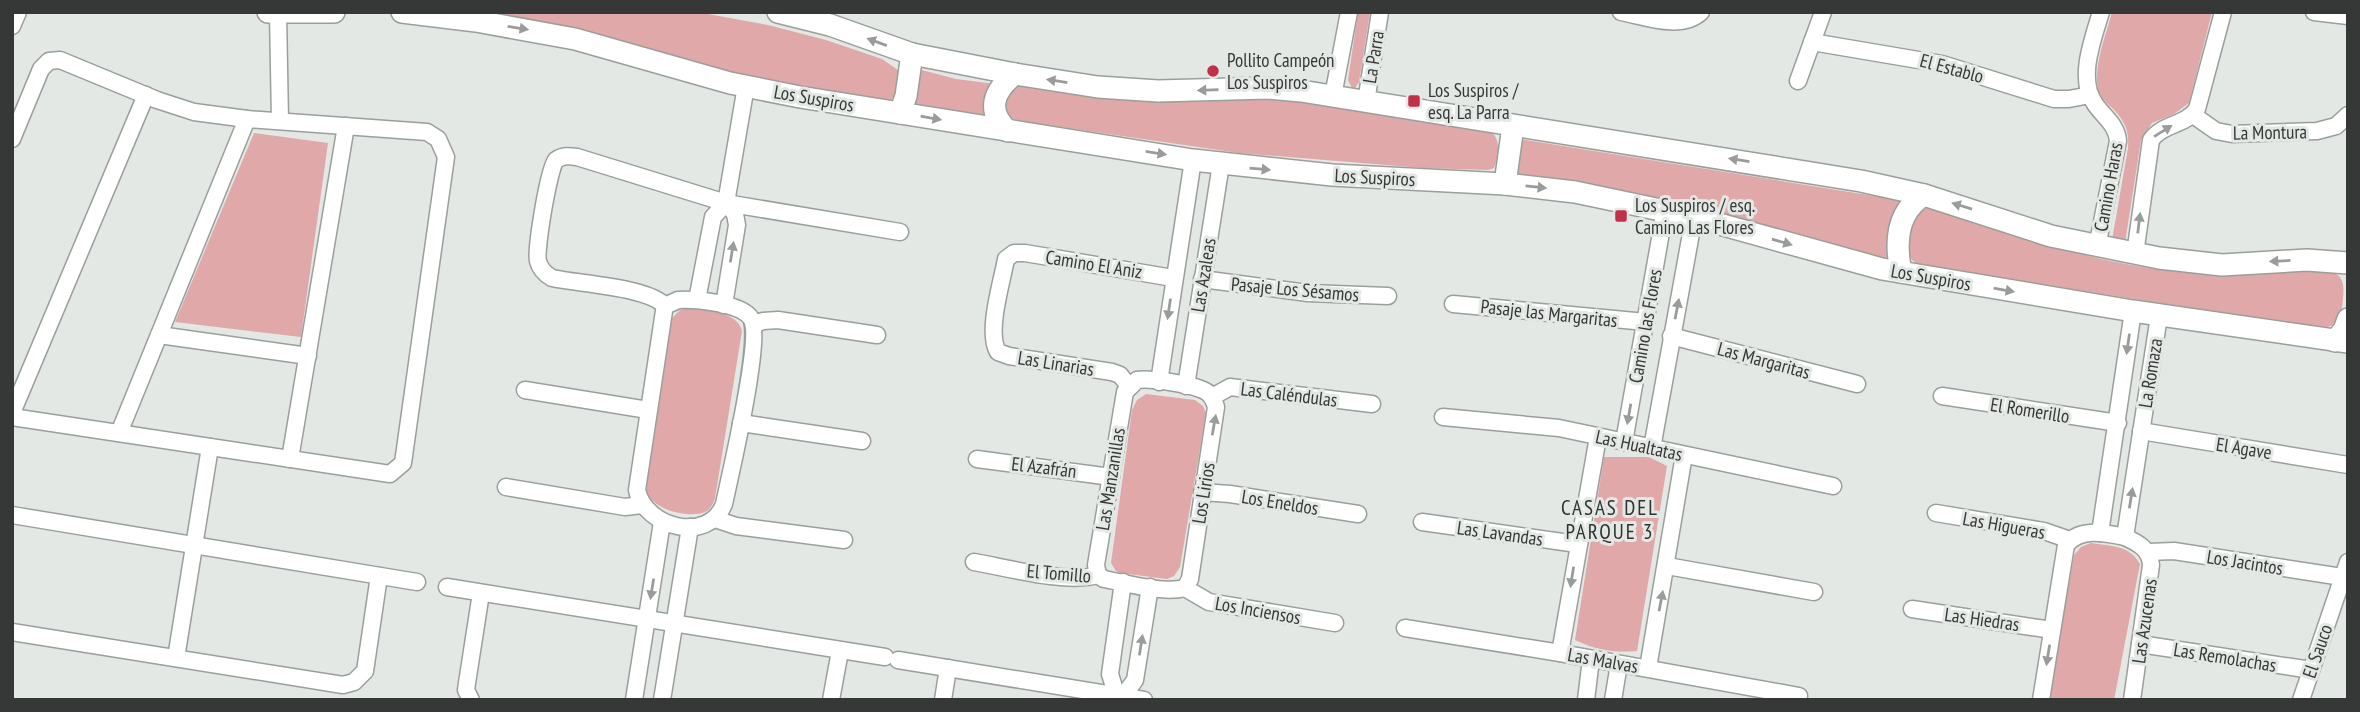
<svg xmlns="http://www.w3.org/2000/svg" width="2360" height="712" viewBox="0 0 2360 712" font-family="'PT Sans Narrow',sans-serif">
<rect width="100%" height="100%" fill="#e3e8e5"/>
<g fill="#e0a8a9">
<path d="M483,12H697L768,25L826,40L882,59L898,70C899,83 900,97 886,102L809,93L531,20Z"/>
<polygon points="1358,12 1370,12 1359,82 1355,88 1352,88 1348,80"/>
<path d="M2112,12H2212L2189,103L2174,114L2152,123L2141,140L2125,243L2112,240L2128,148C2130,129 2123,118 2109,105C2105,101 2101,98 2099,92C2092,68 2106,36 2112,12Z"/>
<polygon points="918,69 956,79 995,84 990,120 907,106"/>
<path d="M1013,85L1113,99H1291L1492,132C1501,142 1499,156 1494,168L1488,170L1423,168L1239,153L1019,121L1000,113Z"/>
<polygon points="254,133 328,143 301,337 175,322"/>
<path d="M1520,139L1899,200L1889,257C1874,262 1814,241 1796,236C1702,208 1612,184 1514,174Z"/>
<path d="M1929,208C1941,209 1953,214 1965,218C1988,226 2012,234 2036,241C2089,258 2146,270 2202,274C2227,276 2326,263 2339,276C2346,284 2343,297 2342,307C2340,322 2332,329 2317,328L1920,265C1898,256 1910,232 1914,214L1920,209Z"/>
<path d="M686,308C702,309 738,311 742,331L715,498C713,504 711,509 705,512C687,519 652,509 646,491L672,318L680,310Z"/>
<polygon points="1146,394 1195,400 1203,406 1206,413 1180,567 1174,576 1167,579 1120,573 1116,571 1111,563 1132,410 1137,400"/>
<path d="M1604,457H1649L1667,466L1637,651C1614,653 1596,650 1575,640Z"/>
<path d="M2091,543C2110,546 2130,545 2140,564L2114,700H2049L2074,555L2081,547Z"/>
</g>
<g fill="none" stroke-linecap="round" stroke-linejoin="round">
<defs>
<g id="minor">
<path d="M1621,12C1644,16 1681,31 1701,12"/>
<polyline points="2314,12 2348,16"/>
<polyline points="278,13 280,121"/>
<polyline points="12,26 18,12"/>
<polyline points="1812,42 1942,64 2054,99 2069,99 2090,95"/>
<polyline points="1798,81 1823,12"/>
<polyline points="1333,96 1349,12"/>
<polyline points="1366,102 1380,12"/>
<polyline points="2193,115 2216,131 2232,134 2317,131 2336,126 2348,115"/>
<polyline points="12,139 41,69 49,61 60,60 157,100 194,112 247,119 427,132 438,139 446,157 403,463 390,474 12,417"/>
<path d="M2097,247L2118,141C2117,125 2104,117 2095,104C2077,79 2093,39 2101,12"/>
<path d="M2135,254L2151,140C2163,123 2185,126 2197,109L2223,12"/>
<polyline points="1202,279 1308,293 1388,296"/>
<path d="M678,300C695,299 739,303 750,317C764,332 730,476 724,504C709,544 645,528 637,490L664,311L665,306Z"/>
<polyline points="697,300 713,217 726,203 746,86"/>
<polyline points="1453,304 1646,322"/>
<polyline points="724,305 737,225 735,214 726,203"/>
<path d="M665,306C649,287 579,284 552,278C545,274 540,269 538,261C535,251 549,167 556,160C563,155 570,156 577,157L726,203L900,232"/>
<polyline points="755,324 763,321 778,320 877,335"/>
<polyline points="159,335 308,356"/>
<polyline points="1671,336 1857,384"/>
<polyline points="1159,382 1193,160"/>
<path d="M1129,386L1120,375L1112,372L1009,356L998,352C986,332 1002,282 1006,259L1014,253H1025L1173,278"/>
<polyline points="1186,386 1221,164"/>
<polyline points="525,390 648,410"/>
<polyline points="1942,396 2118,423"/>
<polyline points="1212,397 1230,387 1372,404"/>
<polyline points="12,413 146,95"/>
<polyline points="1443,417 1559,428 1833,486"/>
<polyline points="741,423 862,441"/>
<polyline points="2141,431 2348,465"/>
<polyline points="119,433 247,119"/>
<polyline points="1624,442 1665,210"/>
<polyline points="1652,448 1694,217"/>
<polyline points="290,459 346,126"/>
<polyline points="977,459 1111,477"/>
<polyline points="506,487 625,507 642,505"/>
<polyline points="1202,492 1230,494 1358,514"/>
<polyline points="1936,513 2044,531 2070,540"/>
<polyline points="12,515 417,582"/>
<polyline points="715,519 736,526 844,540"/>
<polyline points="1422,522 1577,544"/>
<polyline points="2100,533 2133,311"/>
<polyline points="2148,552 2174,551 2342,577"/>
<path d="M974,562C1008,568 1067,584 1098,575L1104,579C1126,583 1163,594 1185,588"/>
<polyline points="1667,566 1814,592"/>
<path d="M1098,575L1096,565L1125,392L1137,380C1150,378 1190,384 1203,390C1211,393 1214,400 1216,407L1190,579L1185,588"/>
<polyline points="447,587 885,657"/>
<polyline points="1185,588 1209,602 1335,623"/>
<polyline points="1912,609 2052,630"/>
<polyline points="1405,628 1560,653 1799,696"/>
<polyline points="12,632 343,685 354,682 365,671 379,576"/>
<polyline points="2140,644 2311,670"/>
<polyline points="1560,653 1598,437"/>
<polyline points="176,658 210,447"/>
<polyline points="898,660 1144,700"/>
<polyline points="1648,668 1684,455"/>
<polyline points="1118,696 1127,691 1135,680 1150,587"/>
<polyline points="471,700 466,690 467,683 481,593"/>
<polyline points="634,700 662,522"/>
<polyline points="662,700 690,527"/>
<polyline points="831,700 840,651"/>
<polyline points="943,700 948,668"/>
<polyline points="1118,700 1110,674 1123,582"/>
<polyline points="1586,700 1591,659"/>
<polyline points="1613,700 1619,664"/>
<path d="M2041,700L2066,545C2080,527 2106,533 2125,537"/>
<path d="M2132,700L2151,565C2150,549 2138,543 2125,537L2159,316"/>
<polyline points="2301,700 2348,562"/>
</g>
<g id="tertiary">
<polyline points="268,12 334,12"/>
<polyline points="402,12 476,21 575,39 730,83 800,97 1193,160 1332,175 1505,184 1575,192 1694,217 1882,269 2133,311 2348,342"/>
<polyline points="778,12 830,25 912,54 1015,74 1098,87 1158,91 1268,88 1301,91 1861,181 1924,195 2051,236 2159,258 2222,265 2307,260 2348,263"/>
<polyline points="900,113 906,96 912,54"/>
<path d="M1008,131C986,111 993,91 1015,74"/>
<polyline points="1505,184 1513,126"/>
<path d="M1901,272C1895,243 1896,212 1924,195"/>
<polyline points="2335,341 2344,330 2348,319"/>
</g>
</defs>
<use href="#minor" stroke="#9a9f9b" stroke-width="19"/>
<use href="#tertiary" stroke="#9a9f9b" stroke-width="24"/>
<use href="#minor" stroke="#fff" stroke-width="16"/>
<use href="#tertiary" stroke="#fff" stroke-width="21"/>
</g>
<defs><path id="oneway-solid" d="M-6-.8H1V-3.2L6.5 0L1 3.2V.8H-6Z" transform="scale(1.75)"/></defs>
<g fill="#9a9c9b">
<use href="#oneway-solid" transform="translate(518 28) rotate(9)"/>
<use href="#oneway-solid" transform="translate(877 42) rotate(-160)"/>
<use href="#oneway-solid" transform="translate(1057 81) rotate(-171)"/>
<use href="#oneway-solid" transform="translate(1208 90) rotate(178)"/>
<use href="#oneway-solid" transform="translate(931 118) rotate(10)"/>
<use href="#oneway-solid" transform="translate(2163 131) rotate(-32)"/>
<use href="#oneway-solid" transform="translate(1156 153) rotate(9)"/>
<use href="#oneway-solid" transform="translate(1739 160) rotate(-171)"/>
<use href="#oneway-solid" transform="translate(1260 169) rotate(5)"/>
<use href="#oneway-solid" transform="translate(1536 187) rotate(6)"/>
<use href="#oneway-solid" transform="translate(1962 206) rotate(-163)"/>
<use href="#oneway-solid" transform="translate(2139 223) rotate(-83)"/>
<use href="#oneway-solid" transform="translate(1782 242) rotate(16)"/>
<use href="#oneway-solid" transform="translate(732 252) rotate(-81)"/>
<use href="#oneway-solid" transform="translate(2280 261) rotate(177)"/>
<use href="#oneway-solid" transform="translate(2004 290) rotate(10)"/>
<use href="#oneway-solid" transform="translate(1169 309) rotate(98)"/>
<use href="#oneway-solid" transform="translate(1677 309) rotate(-79)"/>
<use href="#oneway-solid" transform="translate(2128 344) rotate(98)"/>
<use href="#oneway-solid" transform="translate(1629 414) rotate(100)"/>
<use href="#oneway-solid" transform="translate(1214 425) rotate(-80)"/>
<use href="#oneway-solid" transform="translate(2131 498) rotate(-81)"/>
<use href="#oneway-solid" transform="translate(1572 577) rotate(99)"/>
<use href="#oneway-solid" transform="translate(652 589) rotate(99)"/>
<use href="#oneway-solid" transform="translate(1661 601) rotate(-79)"/>
<use href="#oneway-solid" transform="translate(1141 645) rotate(-81)"/>
<use href="#oneway-solid" transform="translate(2048 655) rotate(99)"/>
</g>
<g fill="#c03046" stroke="#e3e8e5" stroke-width="2.5">
<circle cx="1213" cy="71" r="7"/>
<rect x="1407" y="94" width="14" height="14" rx="3.5"/>
<rect x="1614" y="209" width="14" height="14" rx="3.5"/>
</g>
<g text-anchor="middle" stroke-width="6" stroke-linejoin="round" paint-order="stroke">
<g font-size="19" fill="#363837" stroke="#e3e8e5">
<text transform="translate(1373 57) rotate(-81)" y="7">La Parra</text>
<text transform="translate(1952 68) rotate(15)" y="7">El Establo</text>
<text transform="translate(814 98) rotate(10)" y="7">Los Suspiros</text>
<text transform="translate(2270 132) rotate(-1)" y="7">La Montura</text>
<text transform="translate(1375 177) rotate(3)" y="7">Los Suspiros</text>
<text transform="translate(2108 187) rotate(-80)" y="7">Camino Haras</text>
<text transform="translate(1094 264) rotate(9)" y="7">Camino El Aniz</text>
<text transform="translate(1203 275) rotate(-81)" y="7">Las Azaleas</text>
<text transform="translate(1931 277) rotate(10)" y="7">Los Suspiros</text>
<text transform="translate(1295 289) rotate(5)" y="7">Pasaje Los Sésamos</text>
<text transform="translate(1549 313) rotate(6)" y="7">Pasaje las Margaritas</text>
<text transform="translate(1645 326) rotate(-80)" y="7">Camino las Flores</text>
<text transform="translate(1764 360) rotate(15)" y="7">Las Margaritas</text>
<text transform="translate(1056 363) rotate(9)" y="7">Las Linarias</text>
<text transform="translate(2150 373) rotate(-81)" y="7">La Romaza</text>
<text transform="translate(1289 394) rotate(7)" y="7">Las Caléndulas</text>
<text transform="translate(2030 410) rotate(9)" y="7">El Romerillo</text>
<text transform="translate(1639 445) rotate(12)" y="7">Las Hualtatas</text>
<text transform="translate(2244 448) rotate(9)" y="7">El Agave</text>
<text transform="translate(1044 467) rotate(7)" y="7">El Azafrán</text>
<text transform="translate(1110 479) rotate(-81)" y="7">Las Manzanillas</text>
<text transform="translate(1203 493) rotate(-81)" y="7">Los Lirios</text>
<text transform="translate(1280 502) rotate(9)" y="7">Los Eneldos</text>
<text transform="translate(2004 525) rotate(10)" y="7">Las Higueras</text>
<text transform="translate(1500 533) rotate(8)" y="7">Las Lavandas</text>
<text transform="translate(2245 562) rotate(9)" y="7">Los Jacintos</text>
<text transform="translate(1059 573) rotate(5)" y="7">El Tomillo</text>
<text transform="translate(1258 610) rotate(10)" y="7">Los Inciensos</text>
<text transform="translate(1982 619) rotate(8)" y="7">Las Hiedras</text>
<text transform="translate(2144 621) rotate(-82)" y="7">Las Azucenas</text>
<text transform="translate(2317 651) rotate(-71)" y="7">El Sauco</text>
<text transform="translate(2225 657) rotate(9)" y="7">Las Remolachas</text>
<text transform="translate(1603 660) rotate(10)" y="7">Las Malvas</text>
</g>
<g font-size="19" fill="#363837" stroke="#e3e8e5" text-anchor="start">
<text x="1227" y="67">Pollito Campeón<tspan x="1227" dy="22">Los Suspiros</tspan></text>
<text x="1428" y="97">Los Suspiros /<tspan x="1428" dy="22">esq. La Parra</tspan></text>
<text x="1635" y="212">Los Suspiros / esq.<tspan x="1635" dy="22">Camino Las Flores</tspan></text>
</g>
<g font-size="21" letter-spacing="2" fill="#2d312f" stroke="#e3e8e5">
<text x="1610" y="515">CASAS DEL<tspan x="1610" dy="24">PARQUE 3</tspan></text>
</g>
</g>
<rect width="2360" height="712" fill="none" stroke="#363837" stroke-width="28"/>
</svg>
